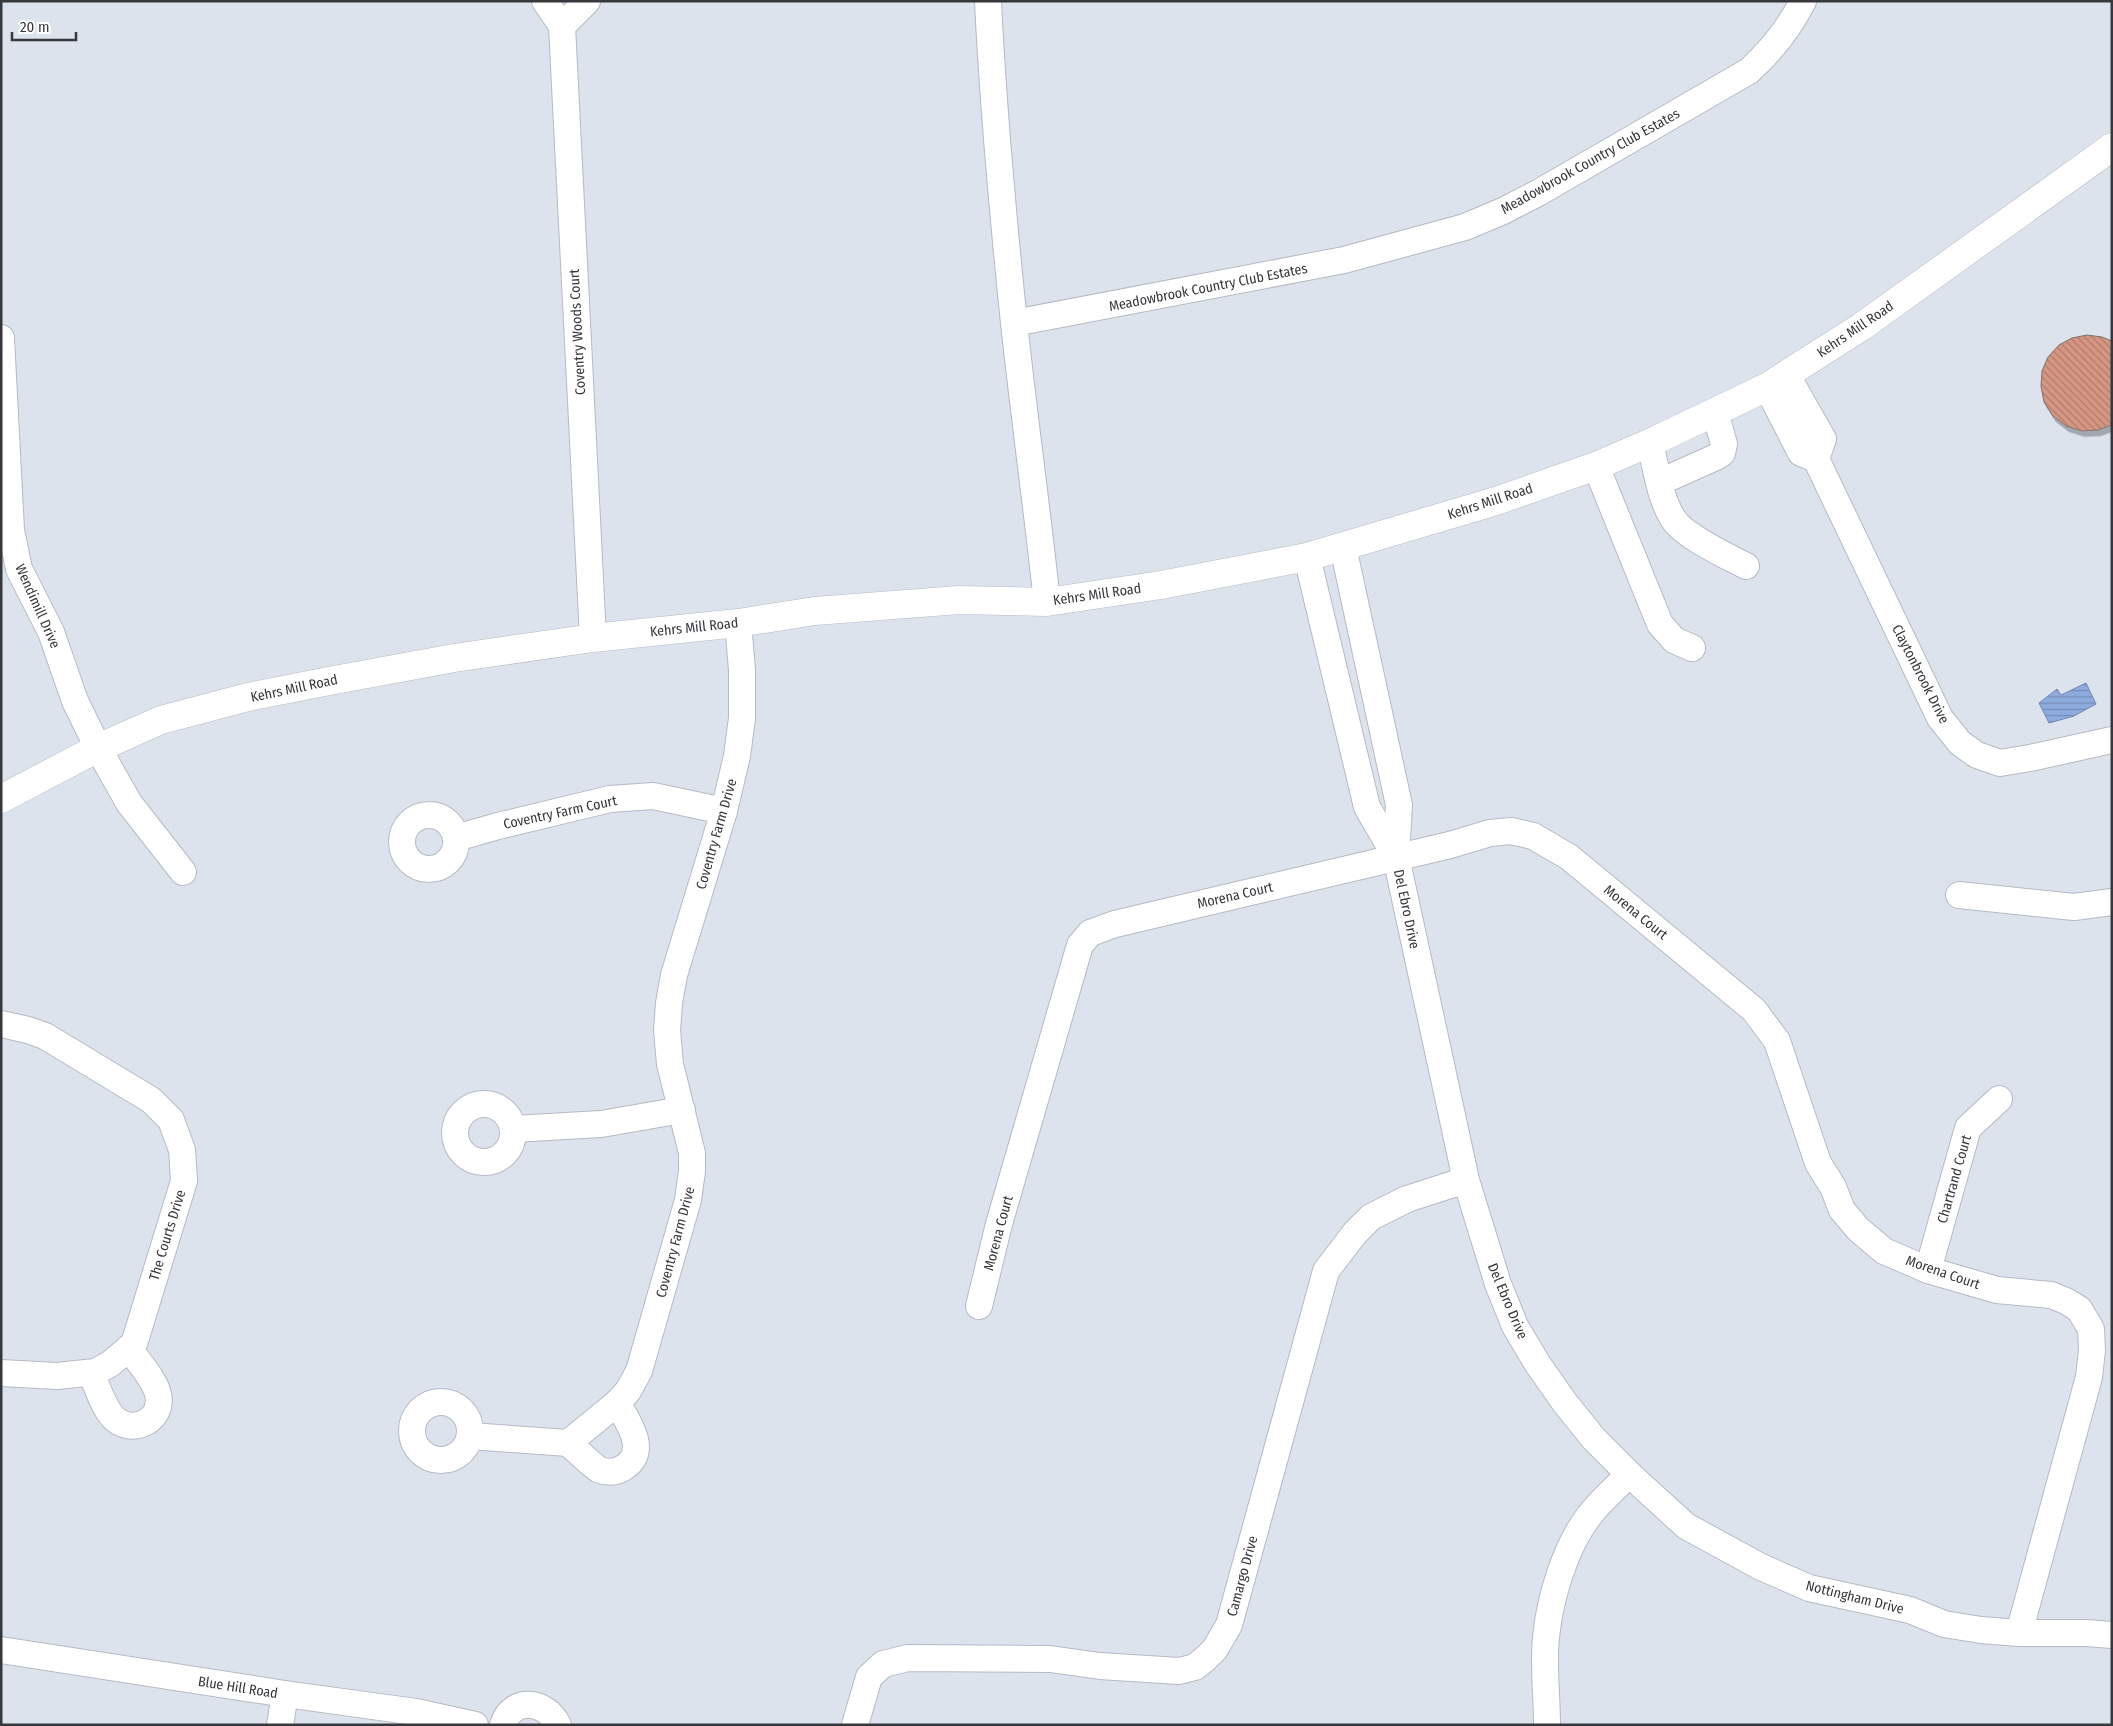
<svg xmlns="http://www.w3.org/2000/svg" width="2113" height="1726" viewBox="0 0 2113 1726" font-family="'Fira Sans Condensed',sans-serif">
<defs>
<pattern id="water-rules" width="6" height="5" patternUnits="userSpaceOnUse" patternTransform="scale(1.25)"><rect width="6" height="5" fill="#8eabdf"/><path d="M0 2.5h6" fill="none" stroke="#758cb6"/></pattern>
<pattern id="building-back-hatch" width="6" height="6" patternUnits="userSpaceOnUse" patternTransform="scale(1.25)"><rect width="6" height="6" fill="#d69682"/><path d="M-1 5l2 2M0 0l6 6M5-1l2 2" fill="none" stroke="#ae7b6c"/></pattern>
<filter id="shadow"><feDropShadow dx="3" dy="5.5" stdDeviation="0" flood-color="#0004"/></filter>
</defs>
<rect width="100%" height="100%" fill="#dde3ed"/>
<polygon fill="url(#water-rules)" stroke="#7488ae" points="2086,683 2096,704 2074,716 2049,723 2039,703 2057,689 2061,695"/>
<polygon fill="url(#building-back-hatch)" stroke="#7c716d" filter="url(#shadow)" points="2087,335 2102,337 2112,341 2112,425 2098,430 2082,431 2066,426 2053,416 2044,402 2041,386 2042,371 2048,357 2059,345 2072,338"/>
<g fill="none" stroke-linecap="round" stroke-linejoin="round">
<defs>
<g id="minor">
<polyline points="545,1 562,26 593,638"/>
<path d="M988,1C993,108 1003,216 1014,323C1024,416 1037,508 1047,602"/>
<polyline points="562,26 587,1"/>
<path d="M1014,323L1344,260L1465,227L1503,211L1538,193L1749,71C1772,50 1789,29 1803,1"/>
<polyline points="1,338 11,530 19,569 51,632 75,701 98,748 129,803 183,872"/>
<polyline points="1786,374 1823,439 1816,459"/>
<polyline points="1767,387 1801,453 1816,459 1940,718 1960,743 1977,755 2000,763 2030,758 2112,740"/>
<path d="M1650,443C1656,467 1659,495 1672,517C1681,535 1727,556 1746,566"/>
<polyline points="1596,466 1660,624 1674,640 1692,648"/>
<polyline points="1660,482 1716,457 1722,453 1724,444 1715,412"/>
<path d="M1343,547L1399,805L1396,857L1466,1180L1498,1284L1515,1326L1537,1363L1565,1403L1594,1439L1629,1474C1616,1488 1600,1501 1589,1516C1565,1547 1550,1598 1546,1637C1543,1665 1547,1696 1547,1725"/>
<polyline points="1307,557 1367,807 1396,857"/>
<circle cx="429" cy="842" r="27"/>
<polyline points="456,838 498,826 610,799 653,796 724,811"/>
<polyline points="1959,895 2074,907 2112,902"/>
<polyline points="1,1024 28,1030 45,1036 151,1100 171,1120 182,1150 184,1181 134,1344 110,1364 95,1372 57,1376 1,1373"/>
<circle cx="484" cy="1133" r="29"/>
<polyline points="513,1129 601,1124 682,1110"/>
<polyline points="1928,1270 1968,1128 1999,1099"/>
<polyline points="979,1306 999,1224 1080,945 1090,933 1115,924 1450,845 1490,833 1511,831 1533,836 1569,857 1754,1010 1777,1041 1818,1163 1833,1187 1842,1210 1858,1229 1884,1251 1928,1270 1997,1290 2051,1295 2066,1301 2079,1309 2091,1329 2092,1350 2089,1377 2019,1633"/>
<path d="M91,1373C97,1386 105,1412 116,1420C136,1435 164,1418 158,1394C154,1378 138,1362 129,1348"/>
<circle cx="441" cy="1431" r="29"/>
<polyline points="470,1436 568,1443 617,1403 628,1391 639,1371 688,1200 692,1171 692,1153 670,1064 667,1030 669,1003 674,975 724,811 737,756 742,718 742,670 738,623"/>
<path d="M568,1443C576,1449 593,1467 600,1470C608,1473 616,1472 623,1468C650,1451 628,1422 617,1403"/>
<polyline points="1629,1474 1686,1526 1761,1567 1809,1588 1910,1610 1944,1624 1981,1630 2019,1633 2086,1633 2112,1635"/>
<polyline points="1,1650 285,1694 416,1712 475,1725"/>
<polyline points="280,1725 285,1694"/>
<path d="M503,1725C512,1696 546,1700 558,1725"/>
<polyline points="855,1725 869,1677 883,1664 908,1658 1050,1659 1100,1666 1179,1671 1195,1667 1205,1659 1215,1649 1229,1625 1326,1271 1355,1233 1371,1217 1407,1199 1466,1180"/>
</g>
<polyline id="major" points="1,799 98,748 161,720 248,697 329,681 454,658 593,638 738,623 815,611 959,600 1047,602 1161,585 1307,557 1496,501 1596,466 1656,440 1767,387 1861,327 2112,147"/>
</defs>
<use href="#minor" stroke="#b5bac4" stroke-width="28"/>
<use href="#major" stroke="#b5bac4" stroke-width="29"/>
<use href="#minor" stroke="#fff" stroke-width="26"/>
<use href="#major" stroke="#fff" stroke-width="28"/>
</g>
<g text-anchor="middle" stroke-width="5" stroke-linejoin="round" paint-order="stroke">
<g font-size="14" fill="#36383c" stroke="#fff">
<text transform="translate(1590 161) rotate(-29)" y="5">Meadowbrook Country Club Estates</text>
<text transform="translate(1208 287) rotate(-11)" y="5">Meadowbrook Country Club Estates</text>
<text transform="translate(1855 329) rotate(-34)" y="5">Kehrs Mill Road</text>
<text transform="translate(577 332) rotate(-93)" y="5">Coventry Woods Court</text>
<text transform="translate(1490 501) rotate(-18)" y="5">Kehrs Mill Road</text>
<text transform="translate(1097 594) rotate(-8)" y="5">Kehrs Mill Road</text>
<text transform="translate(38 606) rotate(66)" y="5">Wendimill Drive</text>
<text transform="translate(694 627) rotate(-6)" y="5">Kehrs Mill Road</text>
<text transform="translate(1921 674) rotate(63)" y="5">Claytonbrook Drive</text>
<text transform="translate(294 688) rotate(-12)" y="5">Kehrs Mill Road</text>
<text transform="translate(560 812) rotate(-12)" y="5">Coventry Farm Court</text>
<text transform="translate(716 834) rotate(-74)" y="5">Coventry Farm Drive</text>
<text transform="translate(1235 895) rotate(-13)" y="5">Morena Court</text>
<text transform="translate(1407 909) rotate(78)" y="5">Del Ebro Drive</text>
<text transform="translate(1636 912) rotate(39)" y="5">Morena Court</text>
<text transform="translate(1954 1179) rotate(-74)" y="5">Chartrand Court</text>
<text transform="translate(998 1233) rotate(-75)" y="5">Morena Court</text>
<text transform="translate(167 1235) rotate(-73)" y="5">The Courts Drive</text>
<text transform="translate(675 1242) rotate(-75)" y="5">Coventry Farm Drive</text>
<text transform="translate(1943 1272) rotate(19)" y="5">Morena Court</text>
<text transform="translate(1508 1301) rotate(67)" y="5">Del Ebro Drive</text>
<text transform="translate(1242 1576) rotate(-75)" y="5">Camargo Drive</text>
<text transform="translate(1855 1597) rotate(14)" y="5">Nottingham Drive</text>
<text transform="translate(238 1687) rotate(9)" y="5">Blue Hill Road</text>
</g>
</g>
<rect width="2113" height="1726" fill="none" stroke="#36383c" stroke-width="5"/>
<path d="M12 32v8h64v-8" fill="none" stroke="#36383c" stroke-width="2.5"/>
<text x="20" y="32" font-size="15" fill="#36383c" stroke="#ffffff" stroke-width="4" paint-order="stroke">20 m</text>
</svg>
